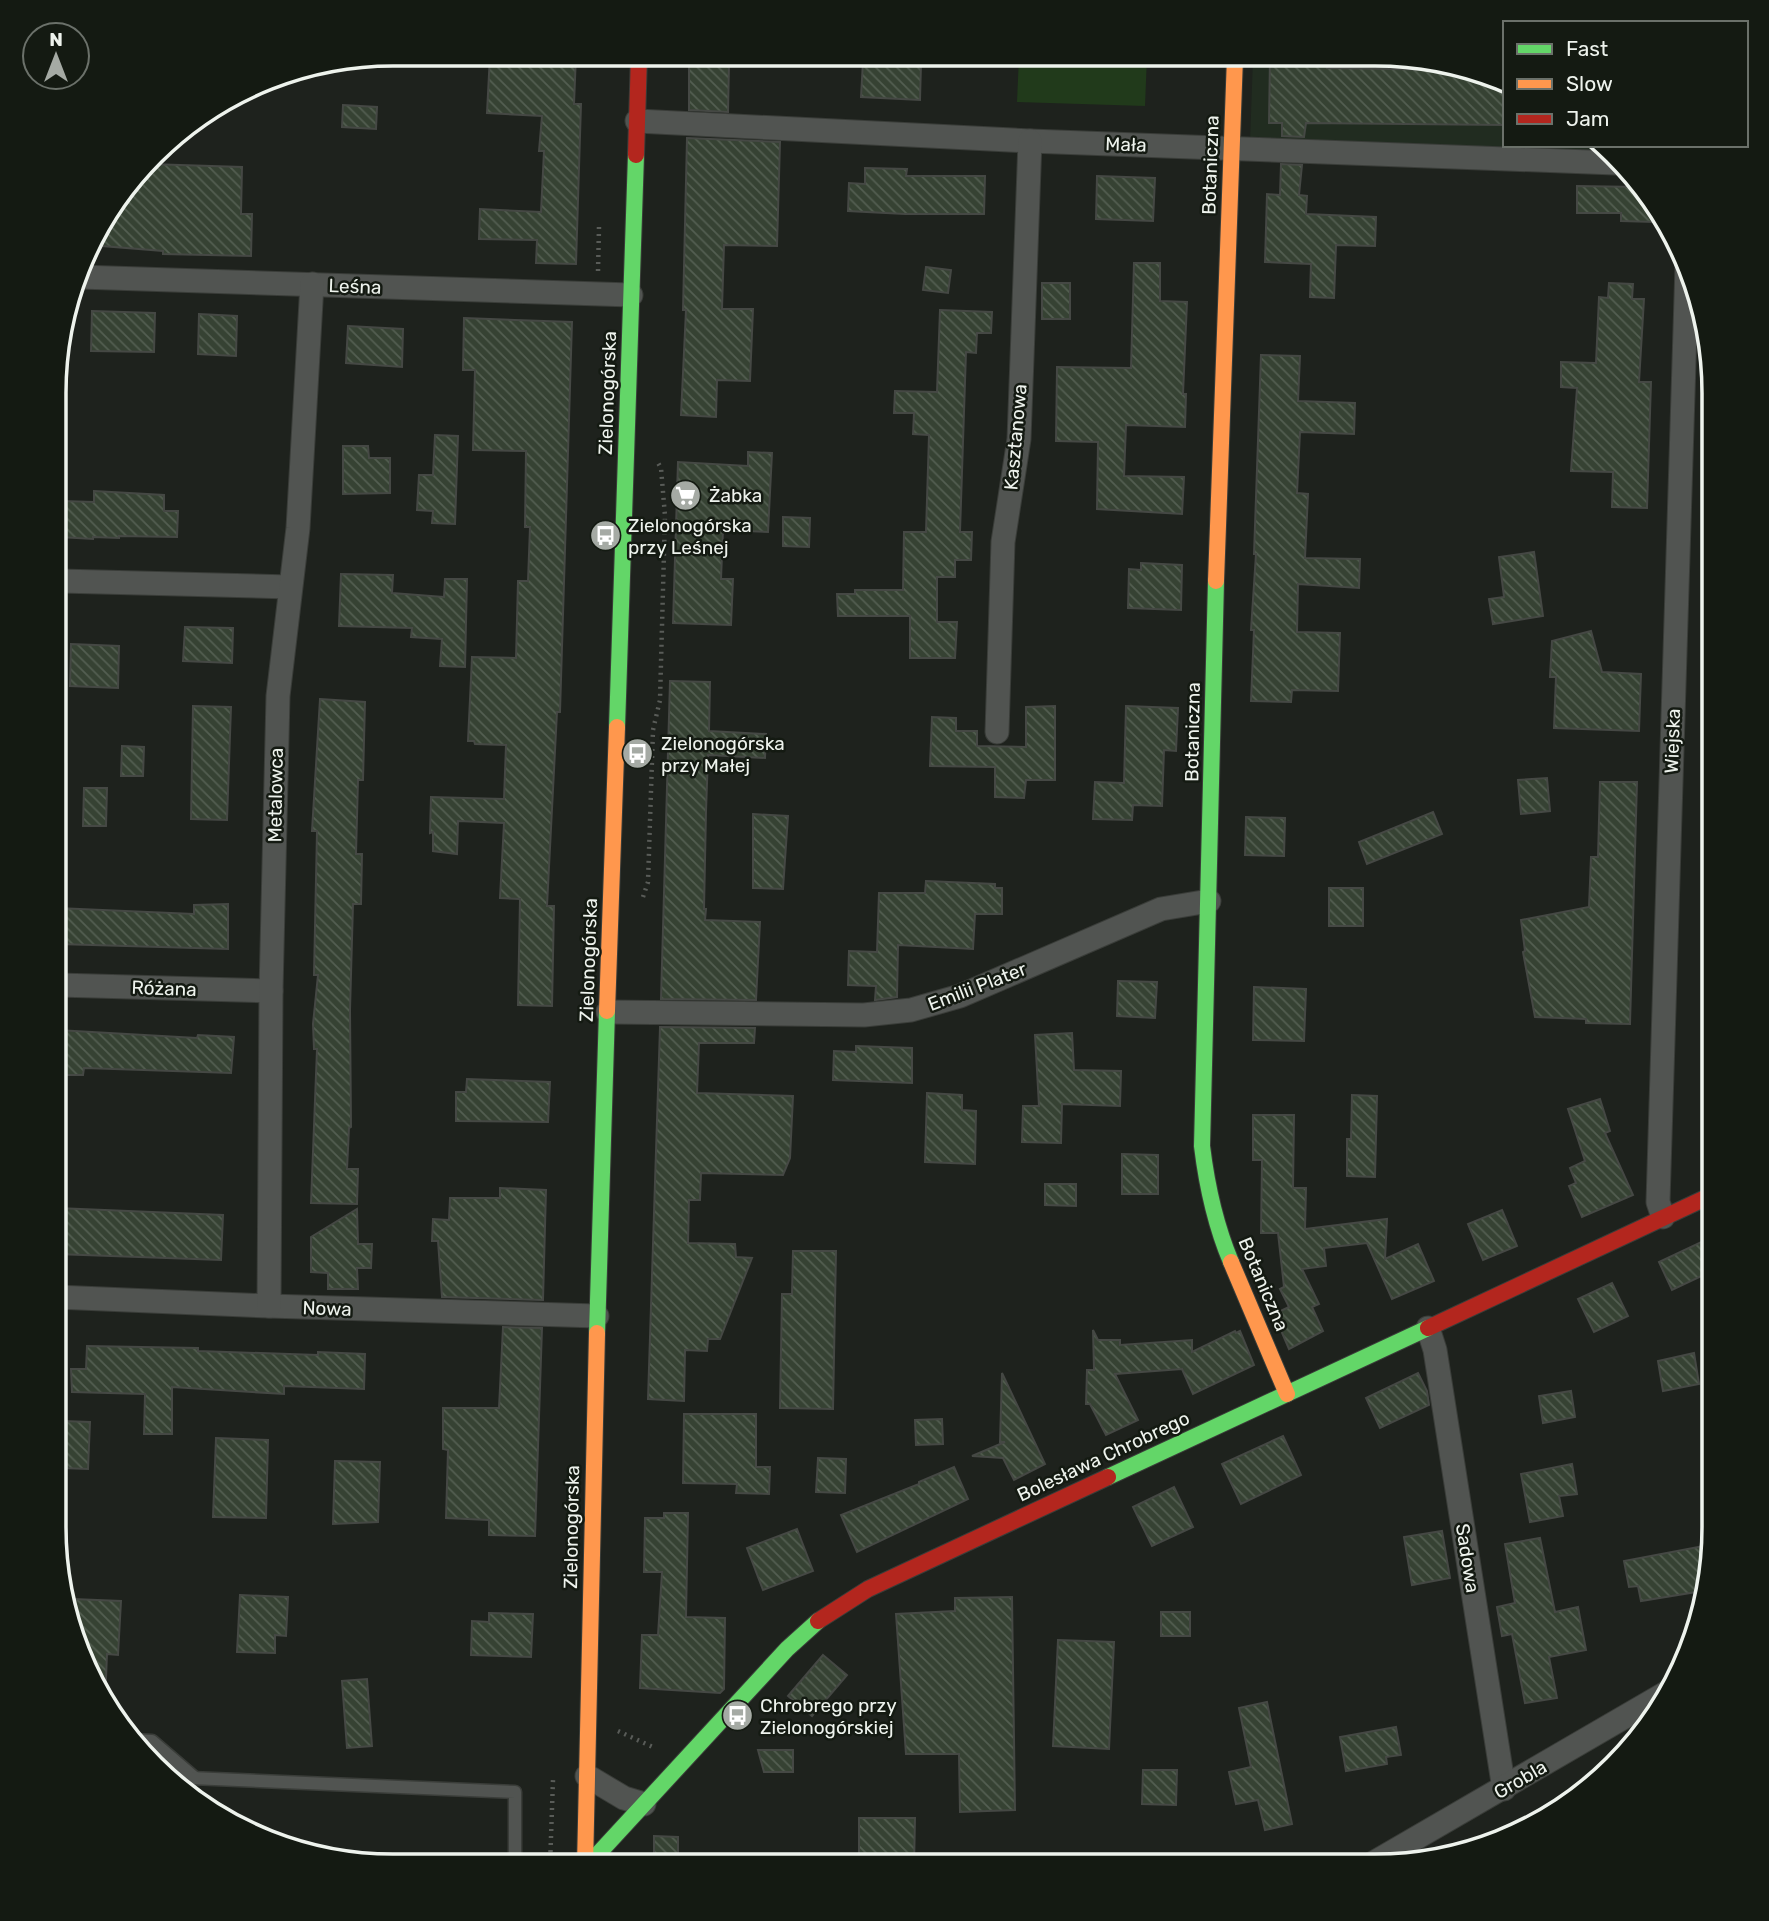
<svg xmlns="http://www.w3.org/2000/svg" width="1769" height="1921" viewBox="0 0 1769 1921" font-family="Rubik,sans-serif">
<defs>
<pattern id="building-back-hatch" width="6" height="6" patternUnits="userSpaceOnUse" patternTransform="scale(1.75)"><rect width="6" height="6" fill="#364233"/><path d="M-1 5l2 2M0 0l6 6M5-1l2 2" fill="none" stroke="#535e51"/></pattern>
</defs>
<rect width="100%" height="100%" fill="#1e221d"/>
<polygon fill="#212c20" points="1253,57 1419,57 1505,89 1505,145 1598,145 1609,157 1250,143"/>
<polygon fill="#213a1b" points="1019,56 1147,56 1145,106 1017,102"/>
<g fill="url(#building-back-hatch)" stroke="#454844" stroke-width="2">
<polygon points="490,55 576,55 574,104 581,104 576,264 536,263 537,240 479,239 480,209 541,212 544,151 539,151 542,116 487,113"/>
<polygon points="1270,57 1327,57 1327,68 1454,70 1505,89 1505,125 1306,123 1304,137 1282,136 1282,123 1269,123"/>
<polygon points="863,61 921,64 920,100 861,97"/>
<polygon points="689,65 729,65 728,112 689,110"/>
<polygon points="343,105 377,107 376,129 342,127"/>
<polygon points="687,138 780,142 777,246 724,245 722,309 753,309 750,381 717,380 716,417 681,415 686,310 683,310"/>
<polygon points="149,164 242,167 241,214 252,214 251,256 163,254 163,251 102,246 103,220"/>
<polygon points="1281,164 1302,165 1299,195 1307,196 1306,214 1376,217 1375,246 1336,245 1334,298 1310,297 1311,264 1265,262 1267,194 1280,195"/>
<polygon points="865,168 907,169 906,176 985,176 984,214 905,214 848,211 849,183 865,184"/>
<polygon points="1097,176 1155,178 1153,221 1096,219"/>
<polygon points="1577,186 1640,187 1656,203 1655,222 1621,221 1621,213 1577,213"/>
<polygon points="1134,263 1160,263 1160,301 1187,302 1183,394 1186,394 1185,427 1126,425 1124,476 1184,477 1182,514 1097,509 1098,442 1056,441 1057,367 1131,368"/>
<polygon points="926,267 951,270 948,293 923,290"/>
<rect x="1042" y="283" width="28" height="36"/>
<polygon points="1609,283 1633,284 1632,299 1644,299 1639,382 1651,382 1647,508 1612,507 1613,472 1571,471 1577,388 1561,387 1561,362 1596,363 1599,297 1608,298"/>
<polygon points="940,310 992,312 991,333 977,333 976,353 966,352 960,532 972,532 971,560 955,560 955,577 937,577 937,622 957,622 955,658 910,658 910,616 838,616 837,594 855,594 855,590 903,590 904,532 926,532 929,435 913,434 914,413 894,413 895,391 937,392"/>
<polygon points="92,311 155,313 154,352 91,351"/>
<polygon points="199,314 237,316 236,356 198,354"/>
<polygon points="464,318 572,322 560,712 557,712 547,906 554,906 552,1006 518,1005 520,899 500,898 504,823 458,821 457,854 433,851 433,832 430,833 431,797 504,799 506,745 475,744 474,741 468,741 472,657 516,658 518,581 528,581 530,527 525,527 526,451 473,450 475,370 463,370"/>
<polygon points="348,326 403,329 402,367 346,363"/>
<polygon points="1261,355 1300,356 1298,401 1355,403 1354,434 1300,432 1297,493 1308,494 1305,558 1360,559 1359,588 1298,584 1297,632 1340,633 1338,691 1292,690 1291,702 1251,701 1254,630 1251,630 1256,554 1254,554"/>
<polygon points="435,435 458,436 455,524 432,523 433,511 417,510 419,475 433,475"/>
<polygon points="343,446 368,446 369,458 390,458 390,493 343,494"/>
<polygon points="748,452 772,453 768,532 723,530 721,579 733,579 731,625 673,623 678,462 748,466"/>
<polygon points="94,491 164,495 164,511 178,511 177,537 119,536 119,538 93,537 93,539 60,537 63,501 94,502"/>
<polygon points="783,517 810,518 809,547 783,546"/>
<polygon points="1534,552 1543,616 1493,624 1489,599 1504,597 1499,557"/>
<polygon points="1141,563 1182,565 1181,610 1128,608 1129,569 1141,570"/>
<polygon points="341,574 393,575 392,593 444,597 445,579 467,579 465,667 440,666 442,639 411,637 412,628 339,626"/>
<polygon points="185,627 233,628 232,663 183,661"/>
<polygon points="1591,631 1602,672 1641,674 1639,731 1554,728 1556,677 1550,677 1552,641"/>
<polygon points="71,644 119,646 118,688 70,686"/>
<polygon points="670,681 710,682 709,731 766,734 765,758 708,755 706,812 704,909 706,909 705,920 760,922 756,1000 661,999"/>
<polygon points="320,699 365,702 363,780 358,780 356,854 362,854 361,904 353,904 350,1010 351,1127 349,1128 347,1169 358,1169 357,1204 311,1203 317,1049 314,1049 313,1024 318,975 314,975 317,831 312,831"/>
<polygon points="193,706 231,707 227,820 191,819"/>
<polygon points="1055,706 1055,780 1026,780 1024,798 995,797 995,767 930,766 932,717 956,718 956,731 977,731 977,746 1026,747 1026,707"/>
<polygon points="1126,706 1178,708 1176,751 1164,750 1162,806 1133,805 1132,820 1093,819 1095,782 1124,783"/>
<polygon points="122,746 144,747 143,776 121,776"/>
<polygon points="1547,778 1550,811 1521,814 1518,780"/>
<polygon points="1600,782 1637,782 1630,1024 1586,1023 1586,1019 1535,1017 1523,952 1525,951 1521,920 1589,907 1591,857 1598,857"/>
<polygon points="84,788 107,788 106,826 83,826"/>
<polygon points="1433,812 1442,834 1367,864 1359,842"/>
<polygon points="753,814 788,816 783,889 753,888"/>
<polygon points="1246,817 1285,818 1284,856 1245,855"/>
<polygon points="926,881 995,884 995,888 1002,888 1002,914 975,914 973,949 898,945 897,997 875,1000 876,986 848,985 849,951 877,952 879,893 925,893"/>
<rect x="1329" y="888" width="34" height="38"/>
<polygon points="228,904 228,949 58,944 58,908 194,914 194,905"/>
<polygon points="1118,981 1157,982 1155,1018 1117,1016"/>
<polygon points="1254,987 1306,989 1304,1041 1253,1040"/>
<polygon points="660,1027 755,1028 754,1043 699,1043 697,1093 793,1096 790,1158 783,1175 701,1173 700,1200 689,1200 688,1243 735,1244 736,1257 752,1258 720,1339 708,1339 707,1351 685,1350 684,1401 648,1399"/>
<polygon points="57,1030 197,1038 198,1035 234,1037 231,1073 84,1068 83,1075 57,1075"/>
<polygon points="1072,1033 1074,1070 1121,1071 1120,1106 1062,1104 1061,1143 1022,1142 1023,1106 1039,1106 1035,1035"/>
<polygon points="856,1046 912,1048 912,1083 833,1080 834,1051 856,1052"/>
<polygon points="467,1079 550,1082 548,1122 456,1121 456,1092 466,1092"/>
<polygon points="927,1093 962,1095 962,1110 976,1111 975,1164 925,1162"/>
<polygon points="1352,1095 1377,1096 1375,1177 1347,1176 1347,1139 1351,1139"/>
<polygon points="1600,1099 1610,1131 1605,1133 1633,1195 1582,1217 1569,1186 1576,1183 1570,1168 1585,1161 1568,1109"/>
<polygon points="1253,1115 1294,1115 1293,1188 1306,1188 1305,1229 1387,1219 1385,1259 1418,1244 1434,1281 1392,1299 1367,1243 1324,1248 1326,1266 1302,1269 1319,1304 1312,1307 1323,1331 1289,1349 1274,1314 1289,1307 1280,1289 1284,1287 1278,1233 1261,1233 1262,1160 1253,1160"/>
<polygon points="1122,1154 1158,1155 1158,1194 1122,1194"/>
<polygon points="1045,1184 1076,1184 1076,1206 1045,1205"/>
<polygon points="500,1188 546,1190 543,1300 442,1297 438,1241 432,1241 433,1219 449,1220 450,1198 500,1198"/>
<polygon points="57,1208 223,1215 221,1260 56,1254"/>
<polygon points="357,1209 358,1244 372,1244 371,1268 357,1268 358,1289 328,1289 328,1273 311,1272 311,1237"/>
<polygon points="1502,1210 1517,1246 1483,1260 1468,1224"/>
<polygon points="1714,1236 1714,1270 1672,1290 1659,1262"/>
<polygon points="793,1251 836,1251 833,1409 780,1408 782,1294 792,1294"/>
<polygon points="1612,1283 1628,1316 1594,1332 1578,1299"/>
<polygon points="503,1327 542,1328 535,1536 489,1535 489,1520 446,1518 448,1450 443,1449 443,1408 499,1408"/>
<polygon points="1093,1330 1098,1340 1120,1340 1120,1345 1192,1340 1192,1352 1235,1331 1236,1333 1240,1331 1254,1365 1193,1394 1182,1369 1115,1374 1138,1420 1106,1435 1090,1404 1086,1404 1087,1370 1094,1370"/>
<polygon points="87,1346 198,1348 198,1351 318,1355 318,1352 365,1354 364,1389 284,1386 284,1394 172,1387 172,1434 144,1434 145,1394 72,1392 71,1369 86,1369"/>
<polygon points="1694,1353 1699,1384 1663,1391 1658,1361"/>
<polygon points="1002,1373 1045,1464 1014,1480 1003,1458 972,1456 1005,1442 1000,1442"/>
<polygon points="1418,1373 1427,1391 1429,1405 1380,1428 1366,1398"/>
<polygon points="1571,1391 1575,1417 1543,1423 1539,1396"/>
<polygon points="684,1414 756,1414 756,1467 770,1467 769,1494 736,1493 737,1484 683,1483"/>
<polygon points="942,1419 943,1444 916,1445 915,1420"/>
<polygon points="63,1421 90,1422 88,1469 62,1468"/>
<polygon points="1283,1436 1301,1475 1241,1504 1222,1464"/>
<polygon points="216,1438 268,1440 266,1518 213,1517"/>
<polygon points="818,1458 846,1459 845,1493 816,1492"/>
<polygon points="335,1461 380,1462 378,1522 333,1524"/>
<polygon points="1572,1464 1577,1494 1559,1496 1563,1516 1530,1522 1521,1474"/>
<polygon points="954,1467 968,1499 857,1552 841,1515 919,1484 919,1482"/>
<polygon points="1174,1487 1193,1527 1152,1546 1133,1507"/>
<polygon points="664,1513 688,1513 686,1617 725,1618 724,1689 720,1693 640,1688 642,1635 658,1635 662,1572 644,1572 645,1518 664,1518"/>
<polygon points="797,1529 813,1571 763,1590 747,1548"/>
<polygon points="1442,1531 1450,1578 1412,1585 1404,1537"/>
<polygon points="1540,1538 1555,1612 1578,1607 1586,1650 1549,1657 1557,1698 1525,1703 1512,1634 1502,1636 1497,1607 1515,1603 1505,1544"/>
<polygon points="1714,1544 1702,1591 1641,1601 1638,1586 1629,1587 1624,1561"/>
<polygon points="240,1595 288,1597 286,1636 275,1635 275,1653 237,1652"/>
<polygon points="1012,1597 1015,1810 960,1812 959,1754 906,1754 896,1614 955,1611 955,1598"/>
<polygon points="73,1599 121,1601 118,1655 107,1654 105,1703 72,1636"/>
<rect x="1161" y="1612" width="29" height="24"/>
<polygon points="489,1613 533,1614 531,1657 471,1655 472,1621 489,1622"/>
<polygon points="1058,1640 1114,1642 1109,1749 1053,1746"/>
<polygon points="823,1655 847,1675 812,1716 788,1696"/>
<polygon points="367,1679 372,1746 347,1748 342,1681"/>
<polygon points="1267,1702 1292,1824 1265,1830 1258,1800 1236,1804 1229,1772 1251,1767 1239,1708"/>
<polygon points="1396,1727 1401,1755 1386,1757 1387,1764 1346,1771 1340,1737"/>
<polygon points="758,1750 793,1750 793,1772 764,1772"/>
<polygon points="1143,1770 1177,1770 1176,1805 1142,1804"/>
<polygon points="859,1818 915,1818 914,1866 859,1866"/>
<polygon points="654,1836 678,1837 678,1866 654,1866"/>
</g>
<g fill="none" stroke-linecap="round" stroke-linejoin="round">
<defs>
<g id="lane">
<polyline points="131,1740 152,1741 195,1778"/>
<polyline points="167,1777 515,1792 515,1866"/>
</g>
<g id="street">
<polyline points="637,121 1030,141 1615,163"/>
<polyline points="80,277 631,295"/>
<polyline points="60,581 290,587"/>
<polyline points="997,732 1003,542 1019,439 1030,141"/>
<polyline points="58,985 271,991"/>
<polyline points="608,1012 864,1015 911,1010 960,996 1161,909 1209,901"/>
<polyline points="1663,1217 1658,1202 1687,265"/>
<polyline points="56,1297 269,1306 597,1316"/>
<polyline points="269,1306 271,991 278,696 298,528 312,284"/>
<polyline points="1428,1328 1435,1350 1504,1789"/>
<polyline points="587,1776 624,1798 644,1804"/>
<polyline points="1368,1866 1671,1690"/>
</g>
<g id="fast">
<path d="M1216,581L1202,1146C1207,1187 1215,1224 1231,1262"/>
<polyline points="617,727 636,155"/>
<polyline points="597,1333 607,1011"/>
<polyline points="1108,1477 1428,1328"/>
<polyline points="587,1866 787,1649 818,1621"/>
</g>
<g id="slow">
<polyline points="1216,581 1235,57"/>
<polyline points="607,1011 617,727"/>
<polyline points="1231,1262 1287,1394"/>
<polyline points="585,1866 597,1333"/>
</g>
<g id="jam">
<polyline points="636,155 639,55"/>
<polyline points="1428,1328 1714,1194"/>
<polyline points="818,1621 868,1589 1108,1477"/>
</g>
</defs>
<use href="#lane" stroke="#3a3d39" stroke-width="15"/>
<use href="#street" stroke="#3a3d39" stroke-width="25"/>
<use href="#fast" stroke="#3a3d39" stroke-width="18"/>
<use href="#slow" stroke="#3a3d39" stroke-width="18"/>
<use href="#jam" stroke="#3a3d39" stroke-width="18"/>
<g stroke="#595c58" stroke-width="4.5" stroke-dasharray="2 5" stroke-linecap="butt">
<polyline points="598,271 599,227"/>
<polyline points="643,897 648,882 653,730 660,700 665,516 661,468 657,461"/>
<polyline points="618,1731 655,1748"/>
<polyline points="550,1866 553,1780"/>
</g>
<use href="#lane" stroke="#515451" stroke-width="12"/>
<use href="#street" stroke="#515451" stroke-width="23"/>
<use href="#fast" stroke="#63d668" stroke-width="16"/>
<use href="#slow" stroke="#ff974d" stroke-width="16"/>
<use href="#jam" stroke="#b3261e" stroke-width="16"/>
</g>
<defs>
<symbol id="supermarket-disc" viewBox="-11 -11 22 22"><circle r="9.5" fill="#a5aaa4" stroke="#141a12"/><path d="M-6-5.5h2.5l.6 2H6L4.5 2H-2.5L-4.4-4H-6ZM-1.5 3.2a1.3 1.3 0 1 0 .1 0ZM3 3.2a1.3 1.3 0 1 0 .1 0Z" fill="#fff"/></symbol>
<symbol id="bus-disc" viewBox="-11 -11 22 22"><circle r="9.5" fill="#a5aaa4" stroke="#141a12"/><path d="M-5-6H5V4H4V6H2V4H-2V6H-4V4H-5ZM-3.5-4V0h7V-4ZM-3.5 1.2v1.5H-2V1.2ZM2 1.2v1.5H3.5V1.2Z" fill="#fff"/></symbol>
</defs>
<g fill-rule="evenodd">
<use href="#supermarket-disc" x="668" y="478" width="35" height="35"/>
<use href="#bus-disc" x="588" y="518" width="35" height="35"/>
<use href="#bus-disc" x="620" y="736" width="35" height="35"/>
<use href="#bus-disc" x="720" y="1698" width="35" height="35"/>
</g>
<g text-anchor="middle" stroke-width="5" stroke-linejoin="round" paint-order="stroke">
<g font-size="19" fill="#eef3ed" stroke="#141a12">
<text transform="translate(1126 144) rotate(2)" y="7">Mała</text>
<text transform="translate(1210 165) rotate(-88)" y="7">Botaniczna</text>
<text transform="translate(355 286) rotate(2)" y="7">Leśna</text>
<text transform="translate(607 393) rotate(-88)" y="7">Zielonogórska</text>
<text transform="translate(1015 437) rotate(-85)" y="7">Kasztanowa</text>
<text transform="translate(1192 732) rotate(-89)" y="7">Botaniczna</text>
<text transform="translate(1672 741) rotate(-88)" y="7">Wiejska</text>
<text transform="translate(275 795) rotate(-89)" y="7">Metalowca</text>
<text transform="translate(588 960) rotate(-88)" y="7">Zielonogórska</text>
<text transform="translate(977 986) rotate(-21)" y="7">Emilii Plater</text>
<text transform="translate(164 988) rotate(2)" y="7">Różana</text>
<text transform="translate(1264 1284) rotate(67)" y="7">Botaniczna</text>
<text transform="translate(327 1308) rotate(2)" y="7">Nowa</text>
<text transform="translate(1103 1456) rotate(-25)" y="7">Bolesława Chrobrego</text>
<text transform="translate(571 1527) rotate(-89)" y="7">Zielonogórska</text>
<text transform="translate(1468 1558) rotate(81)" y="7">Sadowa</text>
<text transform="translate(1520 1779) rotate(-30)" y="7">Grobla</text>
</g>
<g font-size="19" fill="#eef3ed" stroke="#141a12" text-anchor="start">
<text x="709" y="502">Żabka</text>
<text x="628" y="532">Zielonogórska<tspan x="628" dy="22">przy Leśnej</tspan></text>
<text x="661" y="750">Zielonogórska<tspan x="661" dy="22">przy Małej</tspan></text>
<text x="760" y="1712">Chrobrego przy<tspan x="760" dy="22">Zielonogórskiej</tspan></text>
</g>
</g>
<path d="M0 0H1769V1921H0ZM393 66H1375A327 327 0 0 1 1702 393V1527A327 327 0 0 1 1375 1854H393A327 327 0 0 1 66 1527V393A327 327 0 0 1 393 66Z" fill="#141a12" fill-rule="evenodd"/>
<path fill="none" stroke="#eef3ed" stroke-width="3.5" d="M393 66H1375A327 327 0 0 1 1702 393V1527A327 327 0 0 1 1375 1854H393A327 327 0 0 1 66 1527V393A327 327 0 0 1 393 66Z"/>
<rect x="1503" y="21" width="245" height="126" fill="#141a12" stroke="#6b716a" stroke-width="2"/>
<rect x="1517" y="44" width="35" height="10" fill="#63d668" stroke="#6b716a" stroke-width="2"/>
<text x="1566" y="56" font-size="21" fill="#eef3ed">Fast</text>
<rect x="1517" y="79" width="35" height="10" fill="#ff974d" stroke="#6b716a" stroke-width="2"/>
<text x="1566" y="91" font-size="21" fill="#eef3ed">Slow</text>
<rect x="1517" y="114" width="35" height="10" fill="#b3261e" stroke="#6b716a" stroke-width="2"/>
<text x="1566" y="126" font-size="21" fill="#eef3ed">Jam</text>
<g transform="translate(56 56)"><circle r="33" fill="#141a12" stroke="#6b716a" stroke-width="2"/>
<path d="M0-5L12 26L0 18L-12 26Z" fill="#a5aaa4"/>
<text y="-10" font-size="19" font-weight="bold" text-anchor="middle" fill="#eef3ed">N</text>
</g>
</svg>
